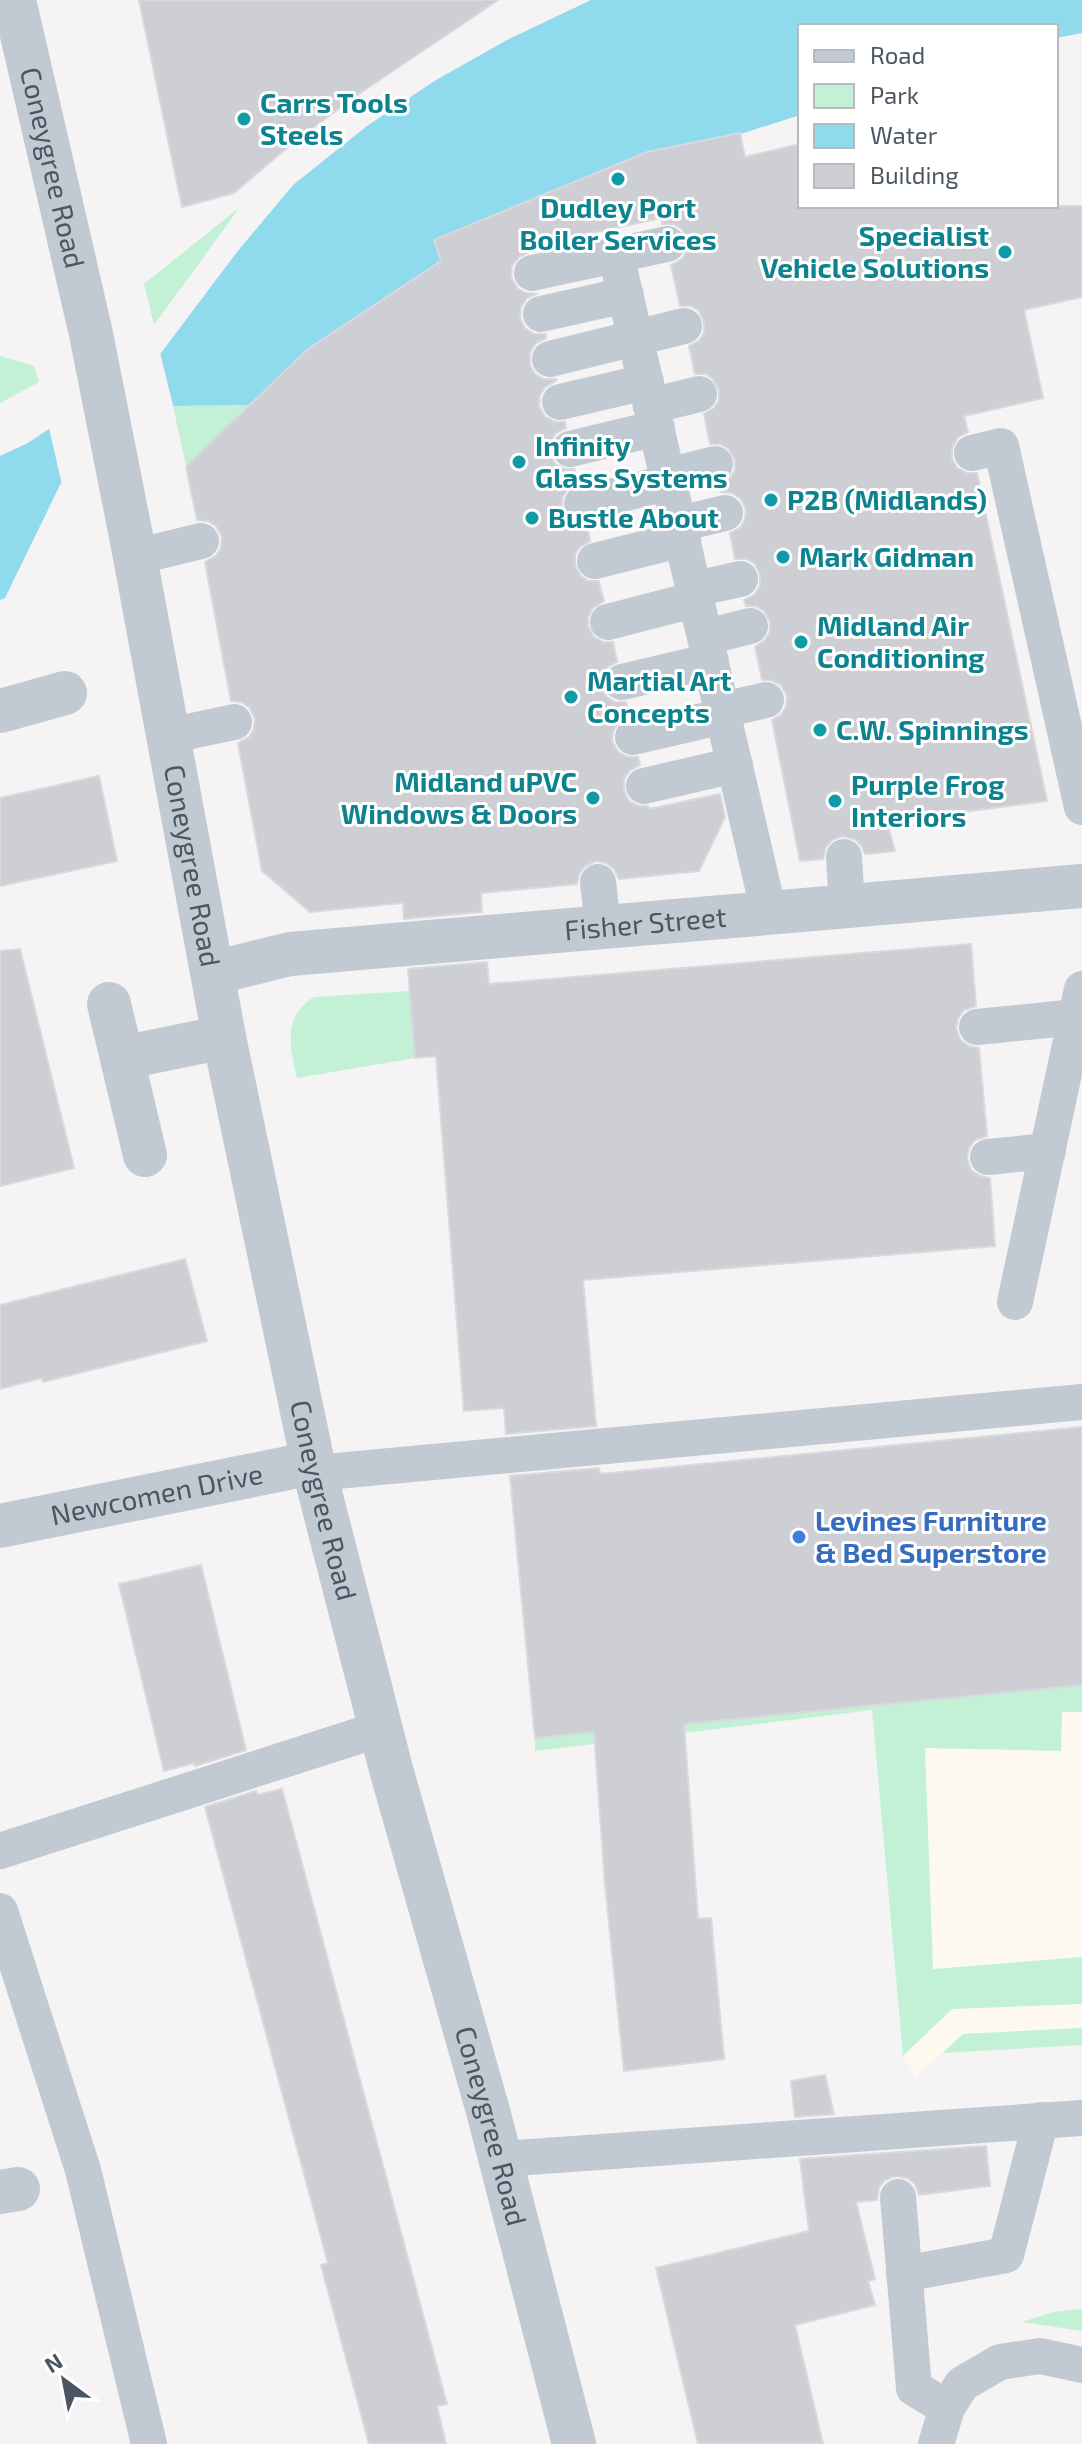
<svg xmlns="http://www.w3.org/2000/svg" width="1082" height="2444" viewBox="0 0 1082 2444" font-family="'Exo 2',sans-serif">
<rect width="100%" height="100%" fill="#f5f3f3"/>
<polygon fill="#fdf9ef" points="872,1710 1082,1712 1082,2028 963,2034 916,2077 903,2056"/>
<g fill="#c3f1d5">
<polygon points="240,207 154,325 144,284"/>
<polygon points="0,356 34,366 39,382 0,403"/>
<polygon points="250,405 186,466 173,406"/>
<path d="M410,991L415,1058L297,1078C290,1047 282,1017 314,997Z"/>
<polygon points="1082,1685 1082,1712 1062,1712 1061,1751 925,1748 933,1969 1082,1957 1082,2004 952,2009 903,2056 872,1710 535,1751 535,1738"/>
<polygon points="1082,2028 1082,2045 943,2053 963,2034"/>
<polygon points="1082,2309 1082,2331 1022,2322 1053,2312"/>
</g>
<polygon fill="#90daee" points="591,0 1082,0 1082,33 1056,38 1056,26 800,26 800,115 518,205 423,274 250,405 173,406 61,483 5,598 0,600 0,456 28,443 161,353 237,252 293,185 367,126 436,80 507,40"/>
<polygon fill="#f5f3f3" points="159,348 174,410 65,486 63,489 48,424"/>
<g fill="#cdcfd5" stroke="#d7d9de" stroke-width="2">
<polygon points="139,0 498,0 356,96 294,142 234,193 182,207"/>
<polygon points="740,133 745,157 800,144 800,206 1082,206 1082,297 1024,310 1043,398 964,416 968,432 958,437 952,448 952,459 957,468 967,473 977,473 1047,801 887,822 895,851 865,854 861,845 854,839 842,836 832,840 826,847 823,859 800,861 772,720 781,715 786,707 787,696 781,685 771,680 762,680 755,647 765,640 770,632 770,622 764,611 756,606 746,606 744,600 754,595 760,586 760,574 755,564 747,559 735,559 730,533 740,528 745,520 746,509 740,498 732,493 721,492 719,485 730,478 735,470 735,460 729,449 720,444 710,444 704,414 714,408 719,400 719,390 713,379 706,374 695,374 689,346 699,341 704,333 704,322 699,311 691,306 680,306 671,265 682,259 687,251 688,240 682,229 673,224 662,224 661,218 528,247 529,252 519,257 512,266 511,277 517,288 526,293 536,294 527,298 521,307 520,318 525,328 534,334 546,334 546,338 536,343 530,352 530,365 534,373 543,379 556,379 556,381 545,387 540,395 539,406 545,417 555,422 565,422 566,428 556,433 550,442 550,453 555,464 565,469 574,469 576,475 578,483 567,490 562,498 562,508 568,519 577,524 587,524 590,541 580,547 575,554 575,565 581,576 588,581 599,581 601,590 604,601 593,608 588,617 588,626 594,637 603,642 613,642 617,662 607,667 602,675 601,686 607,697 615,702 626,702 629,716 618,722 613,732 612,741 618,752 628,757 638,757 640,765 630,770 624,779 624,791 629,801 639,806 648,806 649,809 720,794 725,817 699,871 619,879 614,869 606,863 596,861 585,866 579,874 577,884 481,893 482,912 404,919 403,903 310,912 262,871 238,743 249,737 254,729 255,718 249,707 241,702 231,701 205,562 216,556 221,548 222,537 216,526 208,521 197,520 186,466 308,349 441,261 434,240 647,152"/>
<polygon points="99,776 117,861 0,886 0,798"/>
<polygon points="971,944 976,1006 964,1010 958,1018 956,1028 960,1040 969,1046 979,1048 987,1136 975,1140 969,1148 967,1158 971,1170 980,1176 990,1178 995,1246 583,1280 596,1426 506,1434 504,1408 464,1411 436,1056 415,1058 408,969 487,962 489,984"/>
<polygon points="20,949 74,1168 0,1186 0,951"/>
<polygon points="185,1259 207,1341 43,1382 42,1378 0,1389 0,1305"/>
<polygon points="1082,1427 1082,1685 684,1724 698,1919 711,1918 724,2059 624,2071 605,1884 594,1732 535,1738 510,1476 599,1468 600,1474"/>
<polygon points="201,1565 246,1750 195,1766 194,1763 164,1771 119,1584"/>
<polygon points="282,1789 447,2404 437,2406 446,2444 369,2444 321,2265 328,2263 205,1807 256,1791 257,1795"/>
<polygon points="825,2075 834,2114 795,2117 791,2081"/>
<polygon points="986,2146 990,2186 919,2195 915,2184 908,2178 895,2176 885,2180 879,2187 877,2200 856,2202 875,2279 868,2281 875,2305 795,2325 823,2444 698,2444 656,2268 809,2231 800,2159"/>
</g>
<g fill="none" stroke-linecap="round" stroke-linejoin="round">
<g stroke="#c1cad2" stroke-width="36">
<polyline points="616,255 769,913"/>
<polyline points="532,273 667,244"/>
<polyline points="541,314 626,295"/>
<polyline points="550,359 684,326"/>
<polyline points="560,402 646,382"/>
<polyline points="651,406 699,394"/>
<polyline points="570,449 657,428"/>
<polyline points="972,453 1001,446 1082,807"/>
<polyline points="668,476 715,464"/>
<polyline points="582,504 670,482"/>
<polyline points="679,524 725,513"/>
<polyline points="135,557 201,541"/>
<polyline points="595,561 683,539"/>
<polyline points="695,589 740,579"/>
<polyline points="608,622 697,599"/>
<polyline points="706,637 750,626"/>
<polyline points="622,682 711,661"/>
<polyline points="722,710 766,700"/>
<polyline points="168,736 234,722"/>
<polyline points="633,737 724,716"/>
<polyline points="644,786 735,765"/>
<polyline points="844,857 847,906"/>
<polyline points="598,882 603,927"/>
<polyline points="977,1027 1076,1017"/>
<polyline points="988,1157 1048,1151"/>
<polyline points="1015,1302 1082,989"/>
<polyline points="315,1473 1082,1402"/>
<polyline points="0,1851 380,1729"/>
<polyline points="0,1911 83,2170 149,2444"/>
<polyline points="501,2159 1082,2118"/>
<polyline points="898,2197 914,2388 947,2408"/>
<polyline points="904,2274 1006,2255 1041,2120"/>
<polyline points="936,2444 947,2408 962,2384 1000,2362 1040,2356 1082,2365"/>
</g>
<g stroke="#c1cad2" stroke-width="44">
<path id="s1" d="M14,0L91,334L132,541L224,1037L315,1473L391,1769L488,2111L574,2444"/>
<polyline points="0,711 65,693"/>
<path id="s2" d="M213,973L290,954L1082,886"/>
<polyline points="109,1004 145,1155"/>
<polyline points="122,1058 224,1037"/>
<path id="s3" d="M0,1526L313,1463"/>
<polyline points="0,2192 18,2189"/>
</g>
</g>
<g fill="#0f9aa8" stroke="#fff" stroke-width="3">
<circle cx="244" cy="119" r="8"/>
<circle cx="618" cy="179" r="8"/>
<circle cx="1005" cy="252" r="8"/>
<circle cx="519" cy="462" r="8"/>
<circle cx="771" cy="500" r="8"/>
<circle cx="532" cy="518" r="8"/>
<circle cx="783" cy="557" r="8"/>
<circle cx="801" cy="642" r="8"/>
<circle cx="571" cy="697" r="8"/>
<circle cx="820" cy="730" r="8"/>
<circle cx="593" cy="798" r="8"/>
<circle cx="835" cy="801" r="8"/>
</g>
<circle fill="#3f7fe0" stroke="#fff" stroke-width="3" cx="799" cy="1537" r="8"/>
<g text-anchor="middle" stroke-width="6" stroke-linejoin="round" paint-order="stroke">
<g font-size="28" font-weight="bold" fill="#0d838f" stroke="#fff" text-anchor="start">
<text x="260" y="113">Carrs Tools<tspan x="260" dy="32">Steels</tspan></text>
<text x="618" y="218" text-anchor="middle">Dudley Port<tspan x="618" dy="32">Boiler Services</tspan></text>
<text x="989" y="246" text-anchor="end">Specialist<tspan x="989" dy="32">Vehicle Solutions</tspan></text>
<text x="535" y="456">Infinity<tspan x="535" dy="32">Glass Systems</tspan></text>
<text x="787" y="510">P2B (Midlands)</text>
<text x="548" y="528">Bustle About</text>
<text x="799" y="567">Mark Gidman</text>
<text x="817" y="636">Midland Air<tspan x="817" dy="32">Conditioning</tspan></text>
<text x="587" y="691">Martial Art<tspan x="587" dy="32">Concepts</tspan></text>
<text x="836" y="740">C.W. Spinnings</text>
<text x="577" y="792" text-anchor="end">Midland uPVC<tspan x="577" dy="32">Windows &amp; Doors</tspan></text>
<text x="851" y="795">Purple Frog<tspan x="851" dy="32">Interiors</tspan></text>
</g>
<g font-size="28" fill="#4a5661" stroke="#fff">
<text dy="10" stroke="none"><textPath href="#s1" startOffset="172">Coneygree Road</textPath></text>
<text dy="10" stroke="none"><textPath href="#s1" startOffset="884">Coneygree Road</textPath></text>
<text dy="10" stroke="none"><textPath href="#s2" startOffset="436">Fisher Street</textPath></text>
<text dy="10" stroke="none"><textPath href="#s3" startOffset="160">Newcomen Drive</textPath></text>
<text dy="10" stroke="none"><textPath href="#s1" startOffset="1532">Coneygree Road</textPath></text>
<text dy="10" stroke="none"><textPath href="#s1" startOffset="2180">Coneygree Road</textPath></text>
</g>
<g font-size="28" font-weight="bold" fill="#366cbe" stroke="#fff" text-anchor="start">
<text x="815" y="1531">Levines Furniture<tspan x="815" dy="32">&amp; Bed Superstore</tspan></text>
</g>
</g>
<rect x="798" y="24" width="260" height="184" fill="#ffffff" stroke="#b7bbc0" stroke-width="2"/>
<rect x="814" y="50" width="40" height="12" fill="#c1cad2" stroke="#b7bbc0" stroke-width="2"/>
<text x="870" y="64" font-size="24" fill="#4a5661">Road</text>
<rect x="814" y="84" width="40" height="24" fill="#c3f1d5" stroke="#b7bbc0" stroke-width="2"/>
<text x="870" y="104" font-size="24" fill="#4a5661">Park</text>
<rect x="814" y="124" width="40" height="24" fill="#90daee" stroke="#b7bbc0" stroke-width="2"/>
<text x="870" y="144" font-size="24" fill="#4a5661">Water</text>
<rect x="814" y="164" width="40" height="24" fill="#cdcfd5" stroke="#b7bbc0" stroke-width="2"/>
<text x="870" y="184" font-size="24" fill="#4a5661">Building</text>
<g transform="translate(64 2380) rotate(328)" stroke="#ffffff" stroke-width="6" paint-order="stroke">
<path d="M0-6L14 30L0 20L-14 30Z" fill="#4a5661"/>
<text y="-12" font-size="22" font-weight="bold" text-anchor="middle" fill="#4a5661">N</text>
</g>
</svg>
